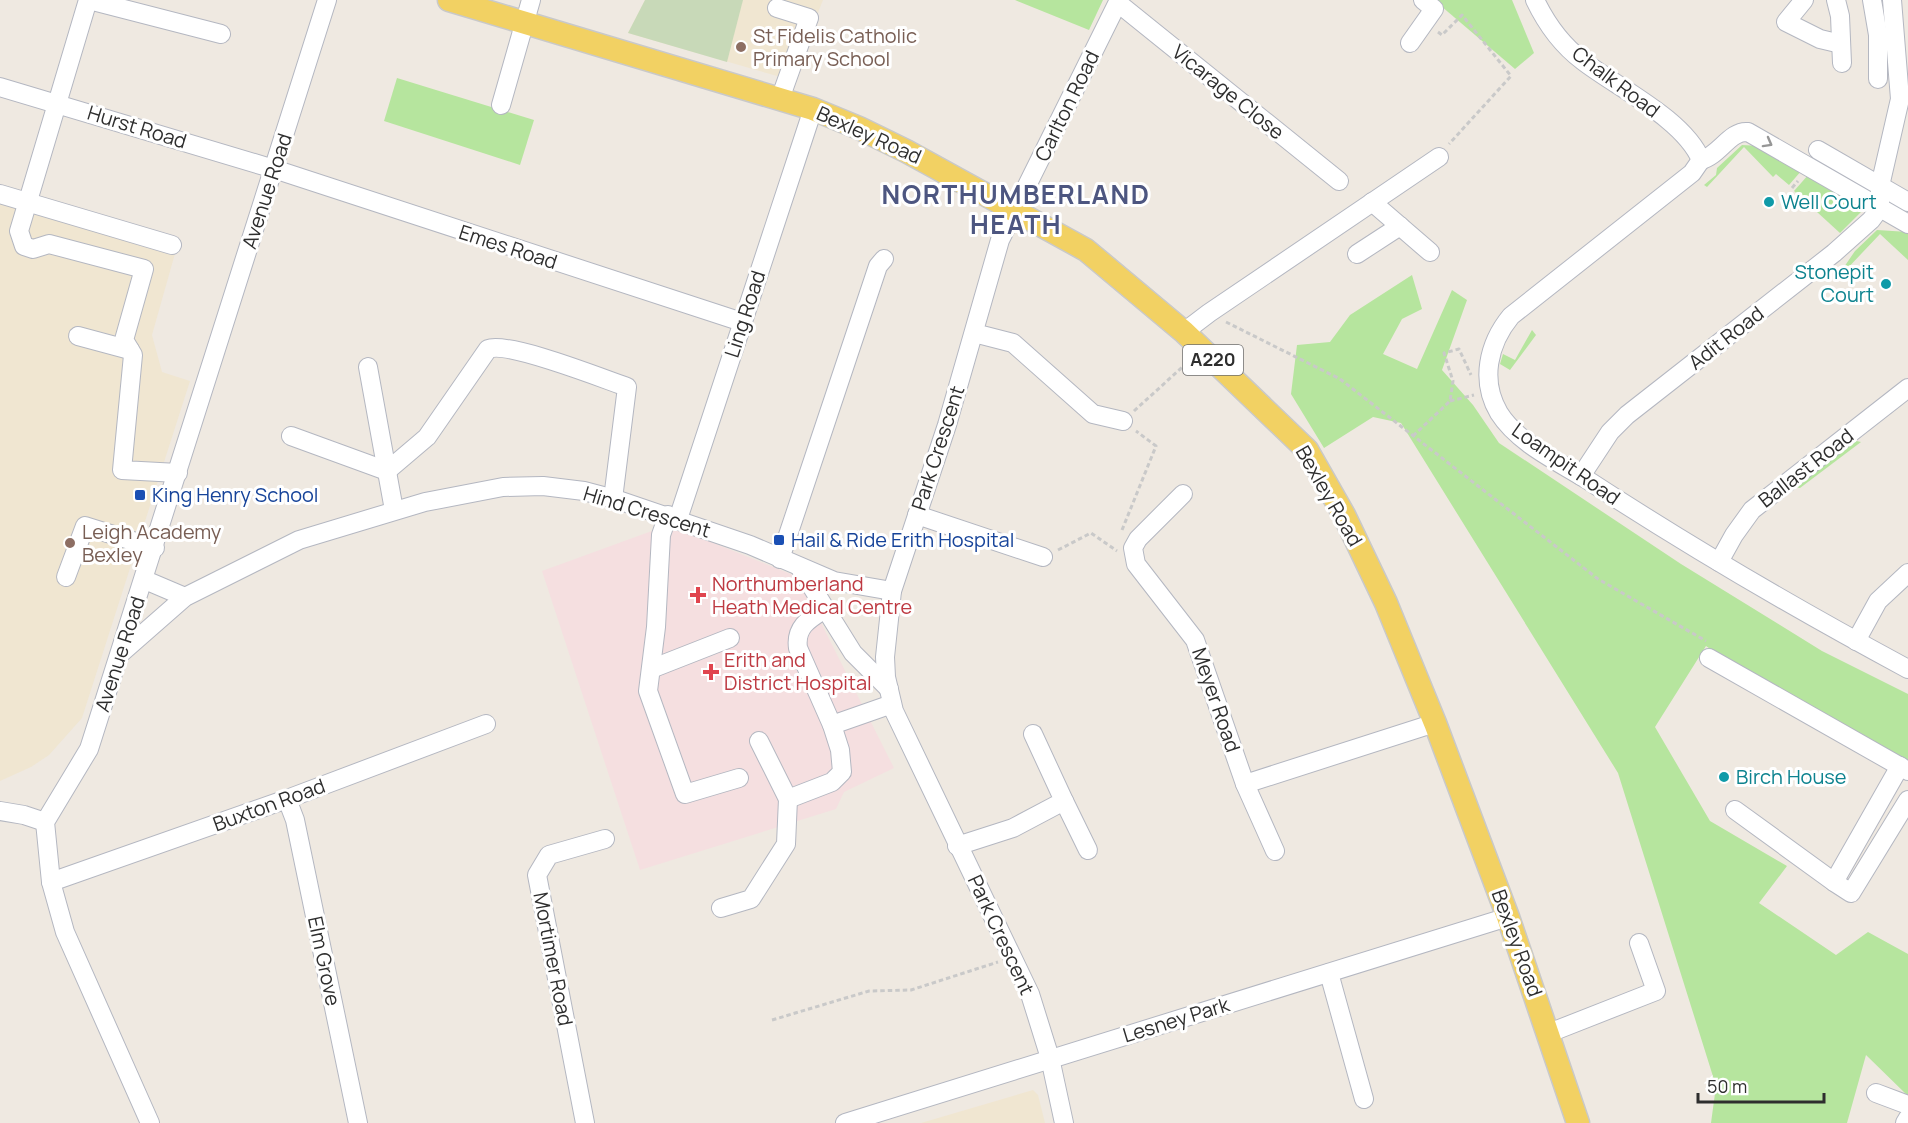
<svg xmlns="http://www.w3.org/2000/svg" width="1908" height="1123" viewBox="0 0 1908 1123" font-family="Manrope,sans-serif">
<rect width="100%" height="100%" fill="#efe9e1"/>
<g fill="#f0e6d1">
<polygon points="645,0 823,0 791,80 628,33"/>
<polygon points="0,198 176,250 152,335 162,372 190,381 82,718 49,755 31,767 0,781"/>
<polygon points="1033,1090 1038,1095 1045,1123 921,1123"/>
</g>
<polygon fill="#f5dfe0" points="660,528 676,528 798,577 894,768 844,792 836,809 640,870 542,571"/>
<g fill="#b6e59e">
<polygon points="1015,0 1103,0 1089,30"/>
<polygon points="1434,0 1512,0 1534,53 1515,69"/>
<polygon points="397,78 534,120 520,165 384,121"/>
<polygon points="1742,145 1760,146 1802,170 1789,185 1776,174 1773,177 1744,147 1707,187 1704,185 1716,175 1717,168"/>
<polygon points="1809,174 1859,203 1862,211 1840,233 1794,191"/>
<polygon points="1877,230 1908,232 1908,260 1880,234 1844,272 1842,270 1855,251"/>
<polygon points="1412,275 1422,309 1402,319 1383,354 1417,369 1452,290 1467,300 1442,370 1473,405 1499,443 1681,564 1822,651 1908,694 1908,764 1834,734 1706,646 1655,727 1710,821 1787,866 1759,903 1836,955 1868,932 1908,954 1908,1096 1866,1055 1847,1123 1711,1123 1716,1086 1618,773 1401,423 1373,417 1324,448 1291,394 1297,345 1330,342 1350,315"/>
<polygon points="1532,330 1536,335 1510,370 1500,364 1503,354 1515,360"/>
<polygon points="1852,440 1861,442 1800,488 1793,487"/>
</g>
<polygon fill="#c8d9b8" points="645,0 743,0 727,62 628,33"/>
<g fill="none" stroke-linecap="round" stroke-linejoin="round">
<defs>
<g id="minor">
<polyline points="88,0 19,231 24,246 33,249 49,244 144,269 124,340 133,355 122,470 178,473"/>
<polyline points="89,0 221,34"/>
<path d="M1535,0C1546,23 1563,46 1583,61C1618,88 1684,119 1701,160"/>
<polyline points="1804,0 1786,22 1820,39 1841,44"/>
<polyline points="1836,0 1840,16 1842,63"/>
<polyline points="1872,0 1878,35 1878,79"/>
<polyline points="1118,3 1339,181"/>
<polyline points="777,8 809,18 780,99"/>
<polyline points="1410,43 1434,9 1423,0"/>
<polyline points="0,87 274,169 742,322"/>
<polyline points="501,105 531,0"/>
<polyline points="1818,150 1908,202"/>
<path d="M1701,160L1692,173L1511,316C1488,344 1480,381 1499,413C1518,443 1557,461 1586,479C1690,547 1798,610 1908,669"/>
<path d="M1701,160C1719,156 1730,130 1748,132L1908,224"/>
<polyline points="0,194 172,245"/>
<polyline points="1372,202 1430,252"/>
<polyline points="1357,254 1400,226"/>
<polyline points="1184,332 1209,313 1439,157"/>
<polyline points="974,333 1013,343 1093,414 1123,421"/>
<polyline points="78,336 130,350"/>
<polyline points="368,367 394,510"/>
<path d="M291,436L387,471L427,437L488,349C508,341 601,378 627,387L613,499"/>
<polyline points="1581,476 1610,432 1627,415 1834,253 1871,220 1880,208 1880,186 1900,99 1892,0"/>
<polyline points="1183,494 1138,539 1133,548 1136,564 1195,640 1245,784 1275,851"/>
<polyline points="668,515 661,535 656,627 648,691 685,794 739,778"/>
<polyline points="917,515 1043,557"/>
<polyline points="678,519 813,109"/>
<polyline points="780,559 868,296 878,266 884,259"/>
<polyline points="1719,562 1734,535 1752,510 1908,388"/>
<polyline points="800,568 853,653 889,689"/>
<polyline points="66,577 85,526 155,548"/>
<polyline points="145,580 185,597"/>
<polyline points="1856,641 1878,601 1908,573"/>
<polyline points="120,654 185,597 299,540 425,502 503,487 543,486 584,491 618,500 750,545 834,581 892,591"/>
<polyline points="1709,658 1908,771"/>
<polyline points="651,669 730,638"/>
<polyline points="832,725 892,704"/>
<path d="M759,741L788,799L832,782L842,772L840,750L832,725L798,648C795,627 809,619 825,609"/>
<polyline points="1900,766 1834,882 1851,893 1908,800"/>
<polyline points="1245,784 1435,723"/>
<polyline points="287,799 295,820 358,1123"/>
<polyline points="1064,801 1088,850"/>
<polyline points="1735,810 1834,882"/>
<polyline points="0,811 24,815 45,822"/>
<polyline points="957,846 1013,828 1064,801 1033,734"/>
<polyline points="51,882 287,799 486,724"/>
<polyline points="721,908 751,899 786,844 788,799"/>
<polyline points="1329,973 1364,1099"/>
<polyline points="1549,1033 1656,991 1639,943"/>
<polyline points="1876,1093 1908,1105"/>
<polyline points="150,1123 65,932 51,882 45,822 89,749 327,0"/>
<polyline points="585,1123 537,875 549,855 605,839"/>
<polyline points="845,1123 1508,917"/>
<polyline points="1064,1123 1050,1058 1030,994 894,711 886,677 885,657 892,591 947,425 1000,240 1119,0"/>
<polyline points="1905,1123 1908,1118"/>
</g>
<polyline id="major" points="449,0 813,109 859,128 906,151 1086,250 1184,332 1307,450 1344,515 1386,603 1435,723 1508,917 1578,1123"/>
</defs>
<use href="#minor" stroke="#b4b7c1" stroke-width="20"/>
<use href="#major" stroke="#c9c9c9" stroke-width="25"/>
<g stroke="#c9c9c9" stroke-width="3" stroke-dasharray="4.5 3" stroke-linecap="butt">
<polyline points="1438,32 1442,35 1462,15 1511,76 1449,144"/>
<polyline points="1792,188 1798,181"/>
<polyline points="1226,322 1340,379 1598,579 1706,641"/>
<polyline points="1450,401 1474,395"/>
<polyline points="1134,411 1189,361"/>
<polyline points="1413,436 1450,401 1453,381 1444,353 1459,349 1471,375"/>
<polyline points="1122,530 1156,446 1136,431"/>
<polyline points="1058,550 1091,533 1117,551"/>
<polyline points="772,1020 869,991 911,990 998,962"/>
</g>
<use href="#minor" stroke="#fff" stroke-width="18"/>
<use href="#major" stroke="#f2d163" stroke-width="22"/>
</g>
<defs><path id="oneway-chevron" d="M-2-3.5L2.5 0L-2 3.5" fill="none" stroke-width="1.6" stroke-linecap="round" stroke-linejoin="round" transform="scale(1.5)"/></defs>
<use stroke="#969696" href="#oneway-chevron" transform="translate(1768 143) rotate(29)"/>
<g fill="#8d6e63" stroke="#fff" stroke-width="2">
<circle cx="741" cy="47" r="6"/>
<circle cx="70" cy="543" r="6"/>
</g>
<g fill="#0f9aa8" stroke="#fff" stroke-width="2">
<circle cx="1769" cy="202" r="6"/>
<circle cx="1886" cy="284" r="6"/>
<circle cx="1724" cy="777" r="6"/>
</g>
<g fill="#1a4fb4" stroke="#fff" stroke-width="2">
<rect x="134" y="489" width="12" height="12" rx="3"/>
<rect x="773" y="534" width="12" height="12" rx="3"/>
</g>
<g fill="#e0444e" stroke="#fff" stroke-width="2">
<path d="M695 586h6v6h6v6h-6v6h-6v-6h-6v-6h6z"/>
<path d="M708 663h6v6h6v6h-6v6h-6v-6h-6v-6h6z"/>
</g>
<g text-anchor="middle" stroke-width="6" stroke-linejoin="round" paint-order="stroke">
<rect fill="#fff" stroke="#6d6d6d" stroke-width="1.5" x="1183" y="345" width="60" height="30" rx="4.5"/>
<g font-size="18" font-weight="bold" fill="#2e2e2e">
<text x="1213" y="366">A220</text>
</g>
<g font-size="20" fill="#785e54" stroke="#fff" text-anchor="start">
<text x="753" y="43">St Fidelis Catholic<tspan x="753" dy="23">Primary School</tspan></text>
<text x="82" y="539">Leigh Academy<tspan x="82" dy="23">Bexley</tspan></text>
</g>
<g font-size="20" fill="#2e2e2e" stroke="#fff">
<text transform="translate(1616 82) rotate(37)" y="7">Chalk Road</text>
<text transform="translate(1228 92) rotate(39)" y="7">Vicarage Close</text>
<text transform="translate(1067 106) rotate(-64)" y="7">Carlton Road</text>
<text transform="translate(137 127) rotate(17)" y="7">Hurst Road</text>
<text transform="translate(869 135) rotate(24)" y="7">Bexley Road</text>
<text transform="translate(267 191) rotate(-72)" y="7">Avenue Road</text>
<text transform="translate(508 247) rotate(18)" y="7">Emes Road</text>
<text transform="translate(745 314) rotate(-72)" y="7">Ling Road</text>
<text transform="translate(1726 338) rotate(-38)" y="7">Adit Road</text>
<text transform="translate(938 448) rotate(-72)" y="7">Park Crescent</text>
<text transform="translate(1566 464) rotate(35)" y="7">Loampit Road</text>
<text transform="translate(1806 468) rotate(-38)" y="7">Ballast Road</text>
<text transform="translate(1329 496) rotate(60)" y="7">Bexley Road</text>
<text transform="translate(647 512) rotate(17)" y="7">Hind Crescent</text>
<text transform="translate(120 654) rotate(-72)" y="7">Avenue Road</text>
<text transform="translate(1216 700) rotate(71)" y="7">Meyer Road</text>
<text transform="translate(269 805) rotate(-20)" y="7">Buxton Road</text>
<text transform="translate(1001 935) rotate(65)" y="7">Park Crescent</text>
<text transform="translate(1517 943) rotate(70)" y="7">Bexley Road</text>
<text transform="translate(553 959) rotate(79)" y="7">Mortimer Road</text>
<text transform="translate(324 961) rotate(78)" y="7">Elm Grove</text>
<text transform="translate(1176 1020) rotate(-17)" y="7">Lesney Park</text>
</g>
<g font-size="20" fill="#0d838f" stroke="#fff" text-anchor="start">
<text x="1781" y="209">Well Court</text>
<text x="1874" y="279" text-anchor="end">Stonepit<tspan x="1874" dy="23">Court</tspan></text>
<text x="1736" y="784">Birch House</text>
</g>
<g font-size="20" fill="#164399" stroke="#fff" text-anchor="start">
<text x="152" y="502">King Henry School</text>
<text x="791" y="547">Hail &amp; Ride Erith Hospital</text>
</g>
<g font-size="20" fill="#be3a42" stroke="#fff" text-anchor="start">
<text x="712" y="591">Northumberland<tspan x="712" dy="23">Heath Medical Centre</tspan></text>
<text x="724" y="667">Erith and<tspan x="724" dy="23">District Hospital</tspan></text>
</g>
<g font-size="26" font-weight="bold" letter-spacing="1.5" fill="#4d5680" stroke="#fff">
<text x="1016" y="204">NORTHUMBERLAND<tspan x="1016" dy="30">HEATH</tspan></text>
</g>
</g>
<path d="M1698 1093v9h126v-9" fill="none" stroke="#2e2e2e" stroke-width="3"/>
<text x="1707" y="1093" font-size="18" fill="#2e2e2e" stroke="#ffffff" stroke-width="4.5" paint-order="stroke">50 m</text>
</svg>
